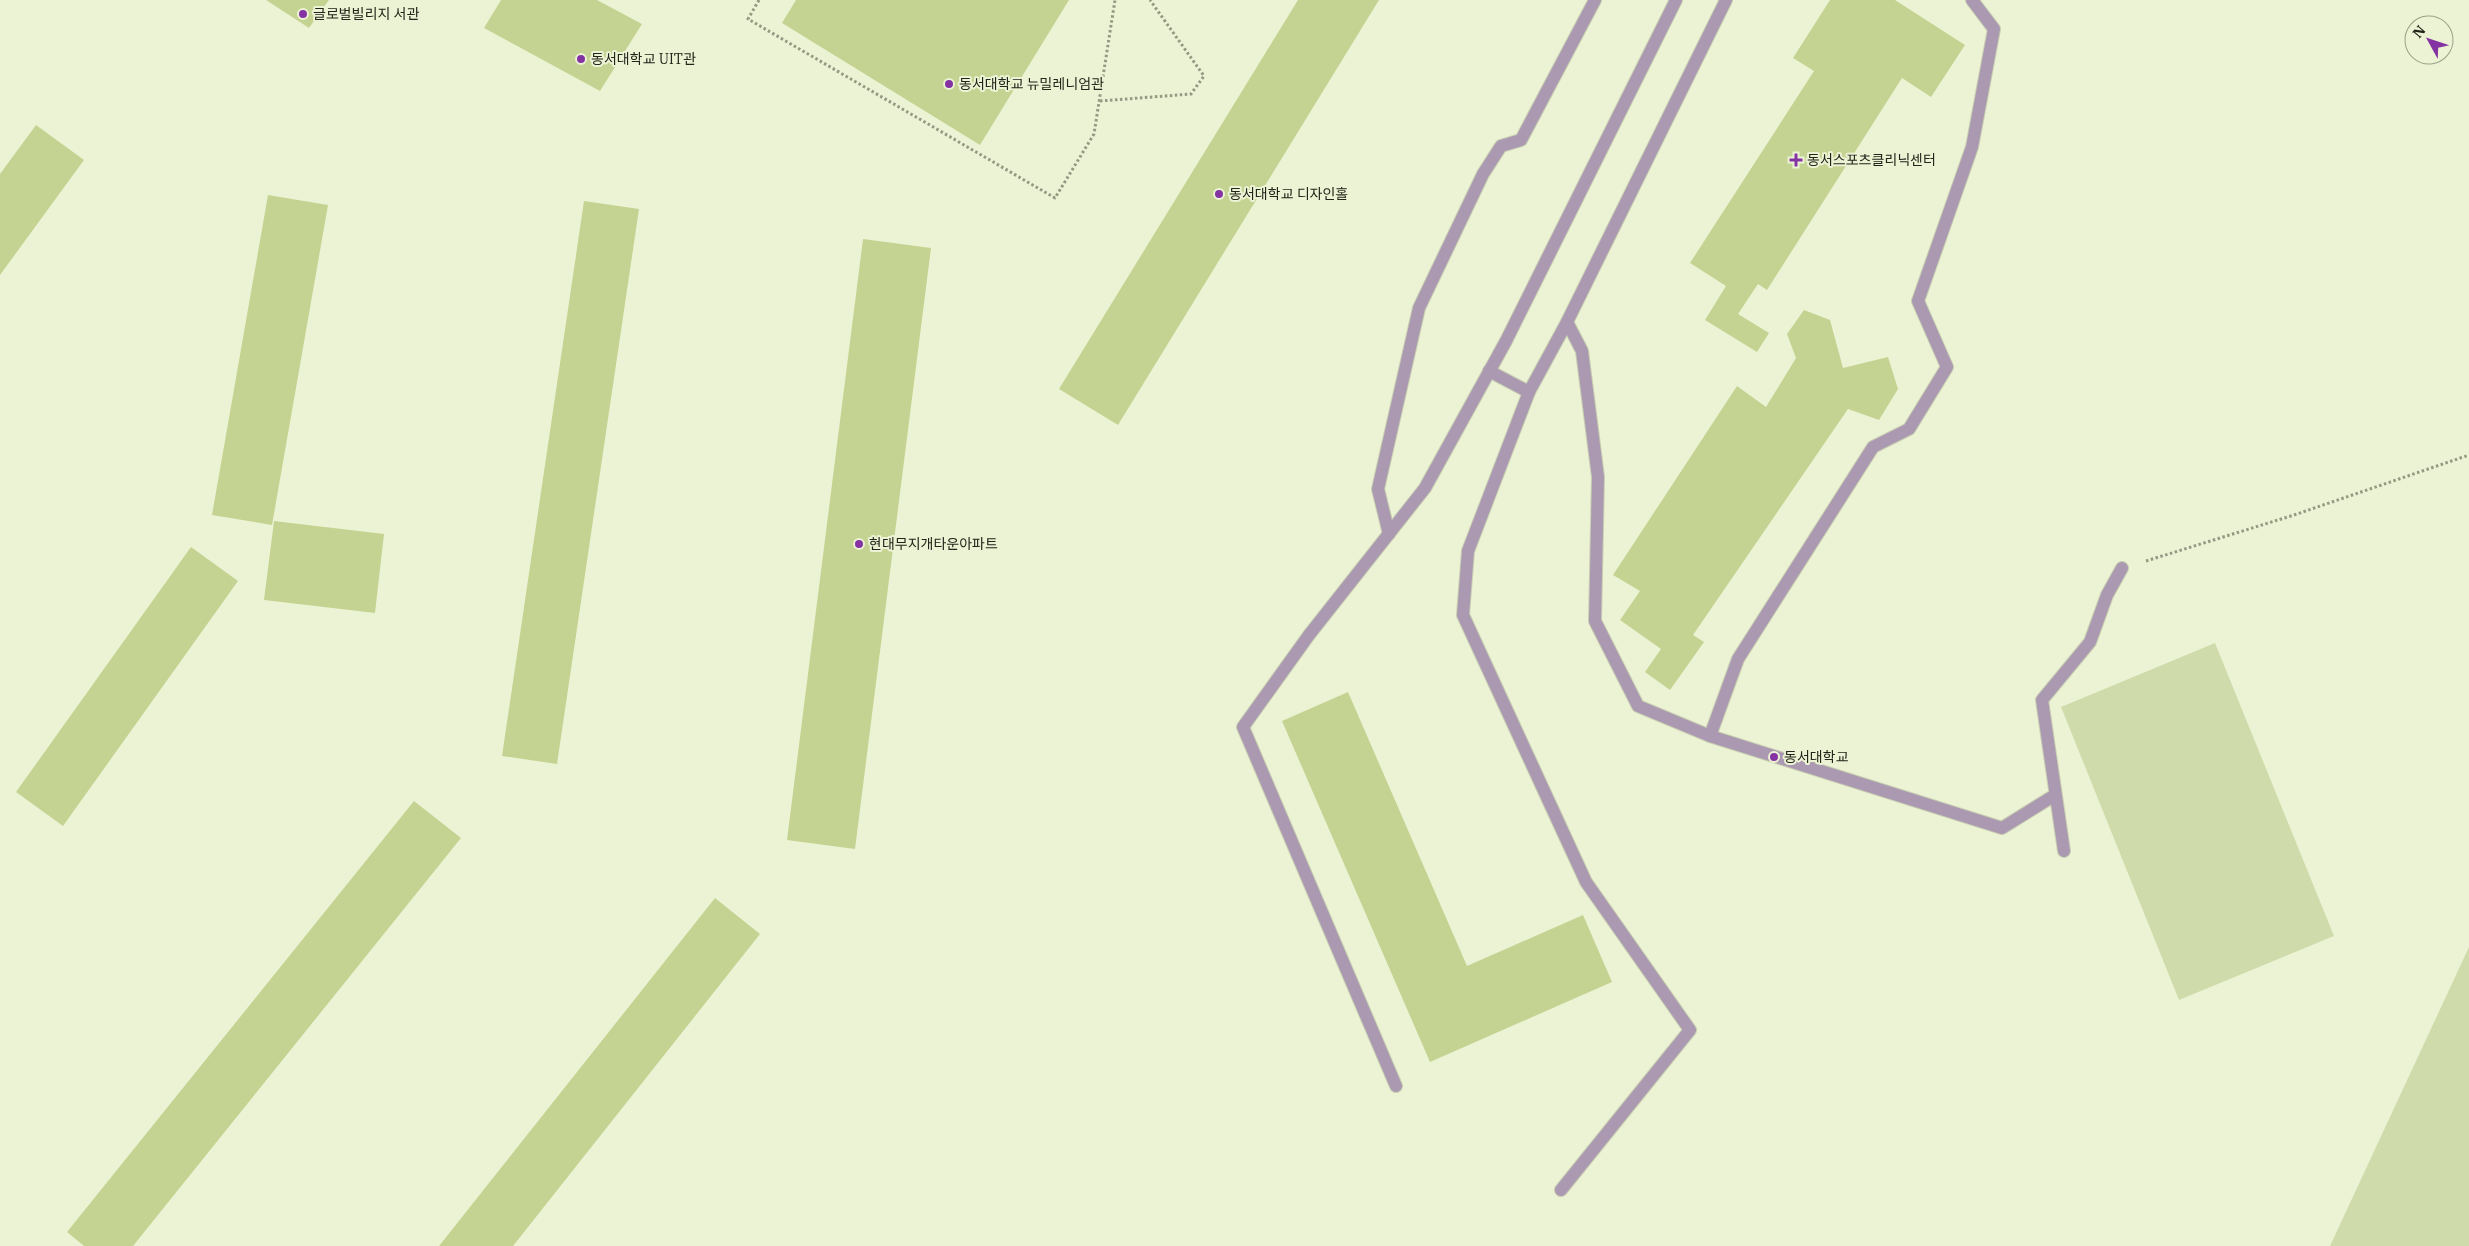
<svg xmlns="http://www.w3.org/2000/svg" width="2469" height="1246" viewBox="0 0 2469 1246" font-family="'IBM Plex Serif','Noto Sans KR',serif">
<rect width="100%" height="100%" fill="#ecf3d4"/>
<g fill="#d0dbac">
<polygon points="2215,643 2334,936 2179,1000 2061,707"/>
<polygon points="2469,947 2469,1246 2330,1246"/>
</g>
<g fill="#c5d392">
<polygon points="266,0 329,0 309,28"/>
<polygon points="501,0 597,0 642,24 600,91 484,28"/>
<polygon points="796,0 1069,0 980,145 782,23"/>
<polygon points="1298,0 1379,0 1118,425 1059,389"/>
<polygon points="1830,0 1895,0 1965,45 1931,97 1902,78 1767,290 1758,284 1738,314 1769,333 1757,352 1705,320 1726,286 1690,263 1814,71 1793,58"/>
<polygon points="36,125 84,160 0,275 0,174"/>
<polygon points="268,195 328,205 272,525 212,515"/>
<polygon points="584,201 639,209 557,764 502,756"/>
<polygon points="863,239 931,248 855,849 787,840"/>
<polygon points="1804,310 1830,320 1843,368 1888,357 1898,389 1879,420 1848,409 1693,635 1704,642 1670,690 1645,672 1661,649 1620,620 1640,591 1613,575 1737,386 1766,407 1796,358 1787,334"/>
<polygon points="274,521 384,534 375,613 264,600"/>
<polygon points="191,547 238,581 63,826 16,792"/>
<polygon points="1348,692 1467,966 1583,915 1612,982 1430,1062 1282,721"/>
<polygon points="414,801 461,838 133,1246 84,1246 67,1232"/>
<polygon points="715,898 760,934 513,1246 439,1246"/>
</g>
<g fill="none" stroke-linecap="round" stroke-linejoin="round">
<defs>
<g id="service">
<polyline points="1567,322 1582,351 1598,477 1595,621 1638,706 1710,736 2002,828 2055,795"/>
<polyline points="1489,371 1529,392"/>
<polyline points="1389,534 1378,489 1419,308 1483,174 1501,146 1521,140 1595,0"/>
<polyline points="1710,736 1738,659 1873,447 1909,429 1947,367 1918,301 1972,147 1994,29 1972,0"/>
<polyline points="2064,851 2042,700 2090,642 2107,595 2122,568"/>
<polyline points="1396,1086 1243,727 1309,635 1425,488 1506,341 1676,0"/>
<polyline points="1561,1190 1690,1030 1586,882 1463,615 1468,551 1529,392 1567,322 1726,0"/>
</g>
</defs>
<use href="#service" stroke="#c8ceb2" stroke-width="14"/>
<g stroke="#939982" stroke-width="3" stroke-dasharray="2.5 2.5" stroke-linecap="butt">
<polyline points="759,0 748,19 1055,198 1094,134 1115,0"/>
<polyline points="1100,101 1191,94 1204,76 1150,0"/>
<polyline points="2146,561 2294,515 2469,455"/>
</g>
<use href="#service" stroke="#aa99b1" stroke-width="12"/>
</g>
<g fill="#8533a2" stroke="#ecf3d4" stroke-width="2">
<circle cx="303" cy="14" r="5"/>
<circle cx="581" cy="59" r="5"/>
<circle cx="949" cy="84" r="5"/>
<path d="M1793.5 152.5h5v5h5v5h-5v5h-5v-5h-5v-5h5z"/>
<circle cx="1219" cy="194" r="5"/>
<circle cx="859" cy="544" r="5"/>
<circle cx="1774" cy="757" r="5"/>
</g>
<g text-anchor="middle" stroke-width="4" stroke-linejoin="round" paint-order="stroke">
<g font-size="14" fill="#222519" stroke="#ecf3d4" text-anchor="start">
<text x="313" y="19">글로벌빌리지 서관</text>
<text x="591" y="64">동서대학교 UIT관</text>
<text x="959" y="89">동서대학교 뉴밀레니엄관</text>
<text x="1807" y="165">동서스포츠클리닉센터</text>
<text x="1229" y="199">동서대학교 디자인홀</text>
<text x="869" y="549">현대무지개타운아파트</text>
<text x="1784" y="762">동서대학교</text>
</g>
</g>
<g transform="translate(2429 40) rotate(310)"><circle r="24" fill="#ecf3d4" stroke="#9ba189"/>
<path d="M0-4L9 19L0 12L-9 19Z" fill="#8533a2"/>
<text y="-8" font-size="14" font-weight="bold" text-anchor="middle" fill="#222519">N</text>
</g>
</svg>
